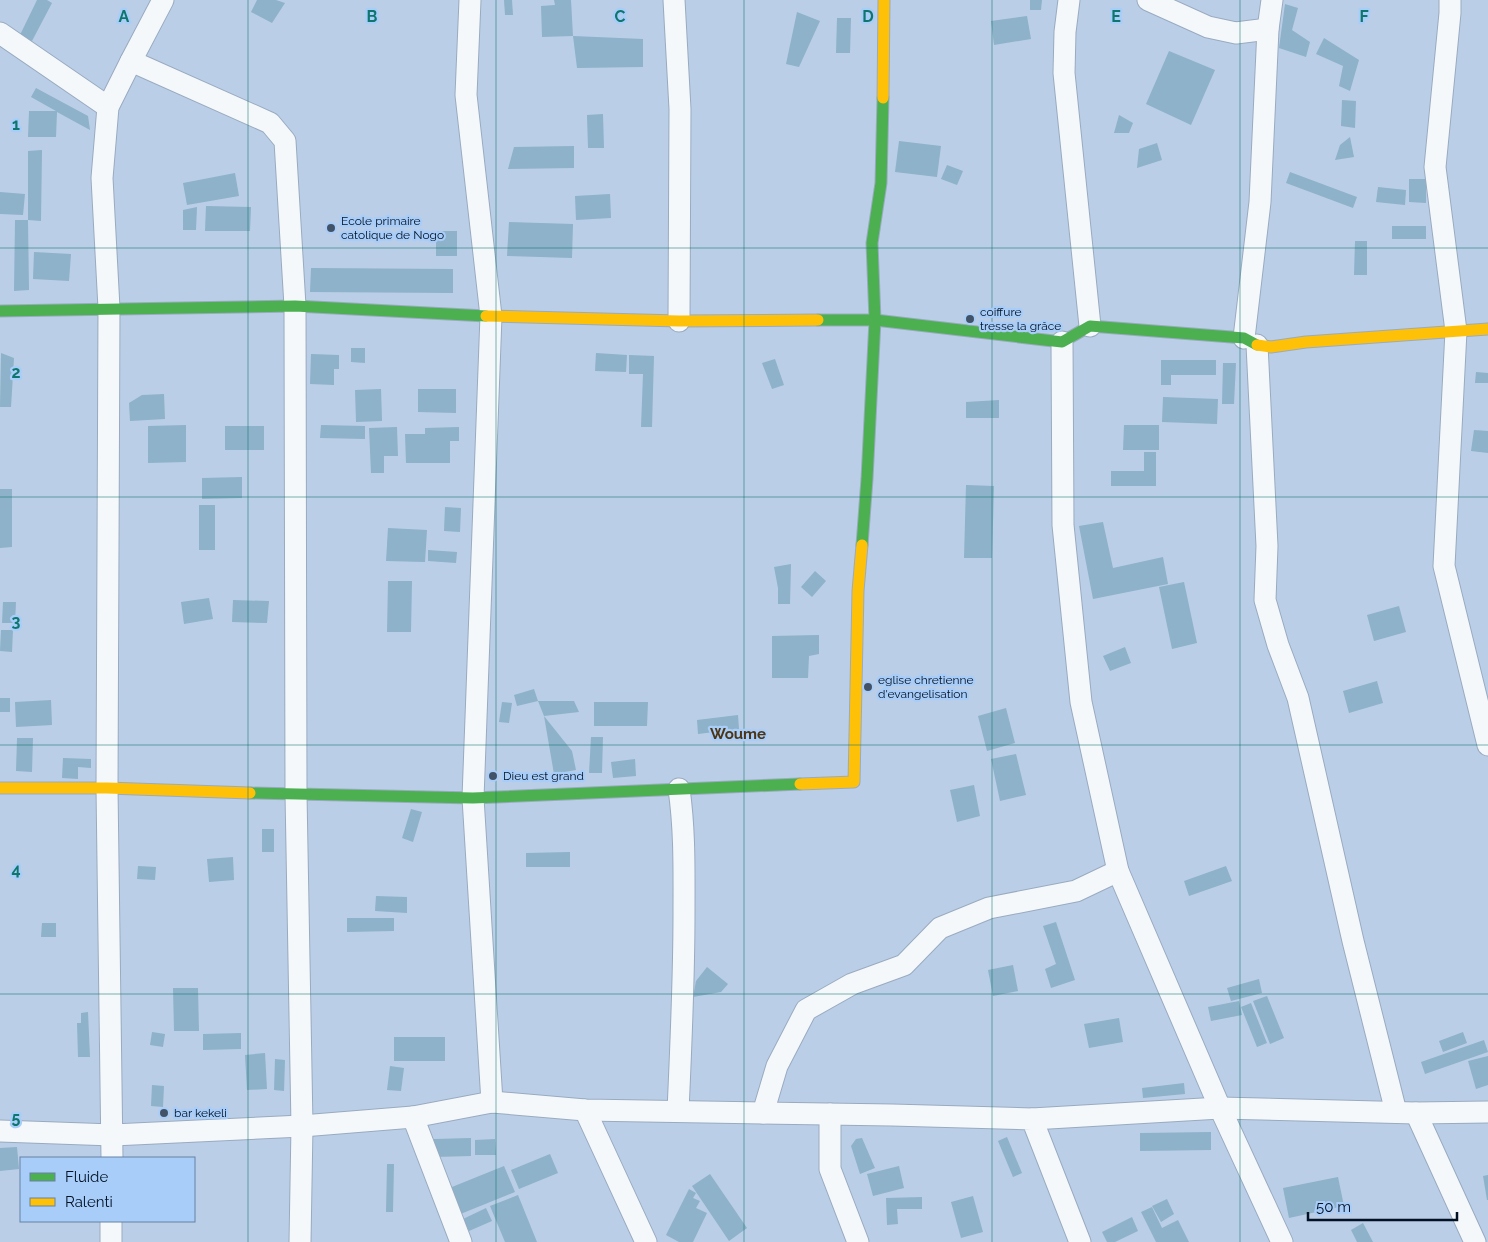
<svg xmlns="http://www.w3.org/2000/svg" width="1488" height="1242" viewBox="0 0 1488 1242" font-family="Raleway,sans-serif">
<rect width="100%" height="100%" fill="#bacee7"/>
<g fill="#8db2c9">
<polygon points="37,0 47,0 52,3 32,41 20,35"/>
<polygon points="257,0 276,0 285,3 272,23 251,12"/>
<polygon points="504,0 512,0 513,15 505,15"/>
<polygon points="554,0 571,0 573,36 643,39 643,67 577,68 573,36 542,37 541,6 555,5"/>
<polygon points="1030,0 1042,0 1041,10 1030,10"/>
<polygon points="1285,4 1298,8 1292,30 1310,42 1306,57 1279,48"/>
<polygon points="797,12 820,21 799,67 786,64"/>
<polygon points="1027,16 1031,39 994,45 991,21"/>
<polygon points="837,18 851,18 850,53 836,53"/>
<polygon points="1324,38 1359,60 1350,91 1339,86 1343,66 1316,54"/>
<polygon points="1169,51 1215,70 1191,125 1146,104"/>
<polygon points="36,88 88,116 90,130 57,112 56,137 28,137 29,111 56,111 31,97"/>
<polygon points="1342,100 1356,101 1355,128 1341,126"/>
<polygon points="603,114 604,148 588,148 587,115"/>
<polygon points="1119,115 1133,123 1129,133 1114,133"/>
<polygon points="1350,137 1354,157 1335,160 1340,145"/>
<polygon points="899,141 941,146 937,177 895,172"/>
<polygon points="1157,143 1162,160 1137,168 1139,149"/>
<polygon points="574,146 574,168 508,169 514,147"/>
<polygon points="42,150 41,221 28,220 28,151"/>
<polygon points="947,165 963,171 957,185 941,179"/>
<polygon points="1290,172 1357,197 1353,208 1286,183"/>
<polygon points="235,173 239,196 187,205 183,183"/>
<polygon points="1409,179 1426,179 1426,203 1409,202"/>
<polygon points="1378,187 1406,190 1405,205 1376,202"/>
<polygon points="0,192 25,194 23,215 0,214"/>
<polygon points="610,194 611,218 576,220 575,196"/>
<polygon points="206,206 251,207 250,231 205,231"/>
<polygon points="197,207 196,230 183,230 183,210"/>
<polygon points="15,220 28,220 29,290 14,291"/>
<polygon points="509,222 573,224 572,258 507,256"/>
<rect x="1392" y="226" width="34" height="13"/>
<rect x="436" y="231" width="21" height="25"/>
<polygon points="1355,241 1367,241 1367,275 1354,275"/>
<polygon points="34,252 71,254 69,281 33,279"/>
<polygon points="311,268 453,269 453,293 310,292"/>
<polygon points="351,348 365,348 365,363 351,362"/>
<polygon points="1,353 14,358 11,407 0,407"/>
<polygon points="596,353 627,355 626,372 595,371"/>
<polygon points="311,354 339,355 339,369 334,369 334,385 310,384"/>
<polygon points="629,355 654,356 652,427 641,427 643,374 629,374"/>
<polygon points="775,359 784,385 772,389 762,363"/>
<polygon points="1161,360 1216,360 1216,375 1171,375 1171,385 1161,385"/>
<polygon points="1223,363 1236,363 1234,404 1222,404"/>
<polygon points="1476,372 1488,373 1488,383 1475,383"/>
<polygon points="381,389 382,421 356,422 355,390"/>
<polygon points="418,389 456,389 456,413 418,412"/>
<polygon points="164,394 165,419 130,421 129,403 142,395"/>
<polygon points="1163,397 1218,399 1217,424 1162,422"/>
<polygon points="999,400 999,418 966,418 966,402"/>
<polygon points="186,425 186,462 148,463 148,426"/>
<polygon points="321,425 365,426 365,439 320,438"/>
<polygon points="1124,425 1159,425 1159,450 1123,450"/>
<rect x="225" y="426" width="39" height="24"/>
<polygon points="397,427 398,456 384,456 384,473 371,473 369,428"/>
<polygon points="459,427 459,441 450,441 450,463 406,463 405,434 425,434 425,428"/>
<polygon points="1474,430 1488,431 1488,453 1471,451"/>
<polygon points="1144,452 1156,452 1156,486 1111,486 1111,471 1144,471"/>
<polygon points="242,477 242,498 202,499 202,478"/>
<polygon points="966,485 994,486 992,558 964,558"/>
<polygon points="0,489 12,489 12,547 0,548"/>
<rect x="199" y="505" width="16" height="45"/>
<polygon points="445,507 461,508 460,532 444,531"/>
<polygon points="1103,522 1113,568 1163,557 1168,584 1093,599 1079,526"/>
<polygon points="388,528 427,530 425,562 386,561"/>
<polygon points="428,550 457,552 456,563 428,561"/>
<polygon points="791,564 790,604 778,604 778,588 774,567"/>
<polygon points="815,571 826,581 812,597 801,587"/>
<polygon points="388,581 412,581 411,632 387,632"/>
<polygon points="1184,582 1197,643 1172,649 1159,587"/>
<polygon points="209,598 213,619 184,624 181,602"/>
<polygon points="233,600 269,601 267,623 232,622"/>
<polygon points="3,602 16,602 15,623 2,623"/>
<polygon points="1399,606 1406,632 1374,641 1367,615"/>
<polygon points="1,630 13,630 12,652 0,651"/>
<polygon points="819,635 819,654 809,656 808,678 772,678 772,636"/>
<polygon points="1125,647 1131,663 1110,671 1103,656"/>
<polygon points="1377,681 1383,703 1349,713 1343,691"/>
<polygon points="534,689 538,701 574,701 579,712 544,716 538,701 517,706 514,695"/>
<rect x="0" y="698" width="10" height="14"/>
<polygon points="51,700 52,725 16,727 15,702"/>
<polygon points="502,702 512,703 509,723 499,722"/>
<polygon points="594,702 648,702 647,726 594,726"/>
<polygon points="1006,708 1015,743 987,751 978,716"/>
<polygon points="738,715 739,729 698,734 697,720"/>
<polygon points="544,716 572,751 576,770 554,774"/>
<polygon points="591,737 603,737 602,773 589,773"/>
<polygon points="17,738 33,738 32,772 16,771"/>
<polygon points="1016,754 1026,795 1000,801 991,759"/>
<polygon points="63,758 91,759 91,768 78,767 78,779 62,778"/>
<polygon points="635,759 636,776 613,778 611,762"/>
<polygon points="974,785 980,816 957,822 950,790"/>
<polygon points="411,809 422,812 413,842 402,838"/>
<rect x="262" y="829" width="12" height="23"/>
<polygon points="570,852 570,867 526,867 526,853"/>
<polygon points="233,857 234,880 209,882 207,859"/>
<polygon points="138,866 156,867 155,880 137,879"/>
<polygon points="1226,866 1232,881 1189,896 1184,881"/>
<polygon points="376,896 407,897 407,913 375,911"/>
<polygon points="347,918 394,918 394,931 347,932"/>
<polygon points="1056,922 1075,980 1051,988 1045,969 1056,964 1043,926"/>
<polygon points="42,923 56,923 56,937 41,937"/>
<polygon points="1013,965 1018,991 993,996 988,970"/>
<polygon points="707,967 728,984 721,992 693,997 696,981"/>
<polygon points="1259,979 1262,993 1231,1001 1227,988"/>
<polygon points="173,988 198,988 199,1031 174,1031"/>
<polygon points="1267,996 1284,1038 1270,1044 1253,1001"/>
<polygon points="1239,1001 1242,1015 1211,1021 1208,1007"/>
<polygon points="1251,1003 1267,1043 1257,1047 1241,1007"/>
<polygon points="88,1012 90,1057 78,1057 77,1023 81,1023 81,1013"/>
<polygon points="1119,1018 1123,1042 1089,1048 1084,1024"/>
<polygon points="152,1032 165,1034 163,1047 150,1045"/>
<polygon points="1463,1032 1467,1043 1443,1052 1439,1041"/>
<polygon points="241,1033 241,1049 203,1050 203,1034"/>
<rect x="394" y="1037" width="51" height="24"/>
<polygon points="1484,1040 1488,1052 1425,1074 1421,1062"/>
<polygon points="265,1053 267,1089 247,1090 245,1055"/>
<polygon points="1488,1056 1488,1085 1476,1089 1468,1061"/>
<polygon points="275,1059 285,1060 284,1091 274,1090"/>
<polygon points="390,1066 404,1068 401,1091 387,1090"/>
<polygon points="1184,1083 1185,1094 1143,1098 1142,1088"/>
<polygon points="152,1085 164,1086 163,1107 151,1106"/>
<polygon points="1211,1132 1211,1150 1140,1151 1140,1133"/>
<polygon points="1007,1137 1022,1173 1013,1177 998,1141"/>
<polygon points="471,1138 471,1156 434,1157 434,1139"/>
<polygon points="862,1138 875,1168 860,1174 851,1146 856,1139"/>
<polygon points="495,1139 496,1155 475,1155 475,1140"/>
<polygon points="17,1147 19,1169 0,1171 0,1148"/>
<polygon points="550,1154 558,1173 519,1189 511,1170"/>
<polygon points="387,1164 394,1164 393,1212 386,1212"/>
<polygon points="504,1166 515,1192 458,1215 447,1189"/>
<polygon points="899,1166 904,1188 873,1196 867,1174"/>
<polygon points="710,1174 747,1228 729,1241 692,1186"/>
<polygon points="1488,1175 1488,1200 1487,1200 1483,1176"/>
<polygon points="1338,1177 1344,1206 1289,1218 1283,1188"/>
<polygon points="689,1189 696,1193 693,1198 700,1201 696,1208 707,1213 693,1242 679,1242 666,1235"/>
<polygon points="518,1195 537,1242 505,1242 490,1206"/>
<polygon points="973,1196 983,1232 961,1238 951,1202"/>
<polygon points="922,1197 922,1209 897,1209 898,1224 887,1225 886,1198"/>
<polygon points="1167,1199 1174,1214 1161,1222 1152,1206"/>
<polygon points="1152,1207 1162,1228 1178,1220 1189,1242 1156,1242 1141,1212"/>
<polygon points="486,1208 492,1221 469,1231 463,1219"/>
<polygon points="1132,1217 1138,1231 1115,1242 1107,1242 1102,1232"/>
<polygon points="1363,1223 1373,1242 1357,1242 1351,1230"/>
</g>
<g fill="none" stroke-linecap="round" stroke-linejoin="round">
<defs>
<g id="street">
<polyline points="470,0 466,95 491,316 473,798 492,1102"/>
<polyline points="674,0 680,109 679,321"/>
<polyline points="1069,0 1065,32 1064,73 1090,326"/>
<polyline points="1148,0 1208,27 1236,33 1268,29"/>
<polyline points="1450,0 1450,13 1435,167 1456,331 1444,566 1488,745"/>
<polyline points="0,33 108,107"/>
<polyline points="131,61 270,123 285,141 295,306 296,794 302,1126 300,1242"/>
<polyline points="1244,338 1260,202 1268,29 1272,0"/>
<polyline points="1062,342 1063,525 1081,702 1118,871 1220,1108 1282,1242"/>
<polyline points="1257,345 1267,546 1265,600 1278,645 1298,698 1353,941 1396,1112"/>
<polyline points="585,1110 646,1242"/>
<path d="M678,1111C681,1046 684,980 684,914C684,872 685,831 679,789"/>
<polyline points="763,1113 777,1066 806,1010 852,984 904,965 940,928 989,908 1076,891 1118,871"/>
<polyline points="1416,1113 1475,1242"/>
<polyline points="830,1114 830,1169 858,1242"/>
<polyline points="413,1117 461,1242"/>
<polyline points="1032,1119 1220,1108 1416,1113 1488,1112"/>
<polyline points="0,1131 113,1135 302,1126 413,1117 492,1102 585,1110 892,1115 1032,1119 1080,1242"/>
<polyline points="112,1158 107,788 109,308 102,178 108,107 131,61 163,0"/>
<polyline points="111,1242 111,1221"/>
</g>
<g id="fast">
<polyline points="0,311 295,306 486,316"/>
<polyline points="818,320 875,320 1062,342 1090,326 1244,338 1257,345"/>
<polyline points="862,545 867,479 875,320 872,243 881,183 883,98"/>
<polyline points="250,793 473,798 800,784"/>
</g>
<g id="slow">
<polyline points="883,98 884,0"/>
<polyline points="486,316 679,321 818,320"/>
<polyline points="1257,345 1271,347 1306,342 1488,329"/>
<polyline points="800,784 854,782 858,591 862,545"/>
<polyline points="0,788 107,788 250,793"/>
</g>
</defs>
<use href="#street" stroke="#99abc0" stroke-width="23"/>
<use href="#fast" stroke="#99abc0" stroke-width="13"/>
<use href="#slow" stroke="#99abc0" stroke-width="13"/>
<use href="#street" stroke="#f5f8fb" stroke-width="21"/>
<use href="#fast" stroke="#4caf50" stroke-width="11"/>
<use href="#slow" stroke="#ffc107" stroke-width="11"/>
</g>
<path fill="none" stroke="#0f766e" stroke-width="1" stroke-opacity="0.55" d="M248,0V1242M496,0V1242M744,0V1242M992,0V1242M1240,0V1242M0,248H1488M0,497H1488M0,745H1488M0,994H1488"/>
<g fill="#425368" stroke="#a8cdf9" stroke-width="2">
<circle cx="331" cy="228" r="5"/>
<circle cx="970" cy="319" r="5"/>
<circle cx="868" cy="687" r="5"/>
<circle cx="493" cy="776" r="5"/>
<circle cx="164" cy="1113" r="5"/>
</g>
<g text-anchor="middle" stroke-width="4.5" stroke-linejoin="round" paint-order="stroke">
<g font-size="12" fill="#021123" stroke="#a8cdf9" text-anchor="start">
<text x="341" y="225">Ecole primaire<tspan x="341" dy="14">catolique de Nogo</tspan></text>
<text x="980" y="316">coiffure<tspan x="980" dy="14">tresse la grâce</tspan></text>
<text x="878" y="684">eglise chretienne<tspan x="878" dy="14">d'evangelisation</tspan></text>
<text x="503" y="780">Dieu est grand</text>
<text x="174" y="1117">bar kekeli</text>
</g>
<g font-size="15" font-weight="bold" fill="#4d3513" stroke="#a8cdf9">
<text x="738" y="739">Woume</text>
</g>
</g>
<g font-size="16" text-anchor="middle" font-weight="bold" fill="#0f766e" stroke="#a8cdf9" stroke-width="4.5" stroke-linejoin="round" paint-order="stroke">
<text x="124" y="22">A</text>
<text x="372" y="22">B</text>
<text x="620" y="22">C</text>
<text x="868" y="22">D</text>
<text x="1116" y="22">E</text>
<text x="1364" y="22">F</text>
<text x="16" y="130">1</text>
<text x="16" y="378">2</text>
<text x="16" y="627">3</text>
<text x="16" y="875">4</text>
<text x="16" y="1123">5</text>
</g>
<rect x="20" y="1157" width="175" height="65" fill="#a8cdf9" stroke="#6682a3"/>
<rect x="30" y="1173" width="25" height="8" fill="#4caf50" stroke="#6682a3"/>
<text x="65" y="1182" font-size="15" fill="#021123">Fluide</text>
<rect x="30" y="1198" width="25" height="8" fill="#ffc107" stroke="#6682a3"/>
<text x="65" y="1207" font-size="15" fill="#021123">Ralenti</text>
<path d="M1308 1212v8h149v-8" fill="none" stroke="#021123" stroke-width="2.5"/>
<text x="1316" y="1212" font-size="15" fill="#021123" stroke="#a8cdf9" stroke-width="4" paint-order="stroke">50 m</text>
</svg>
